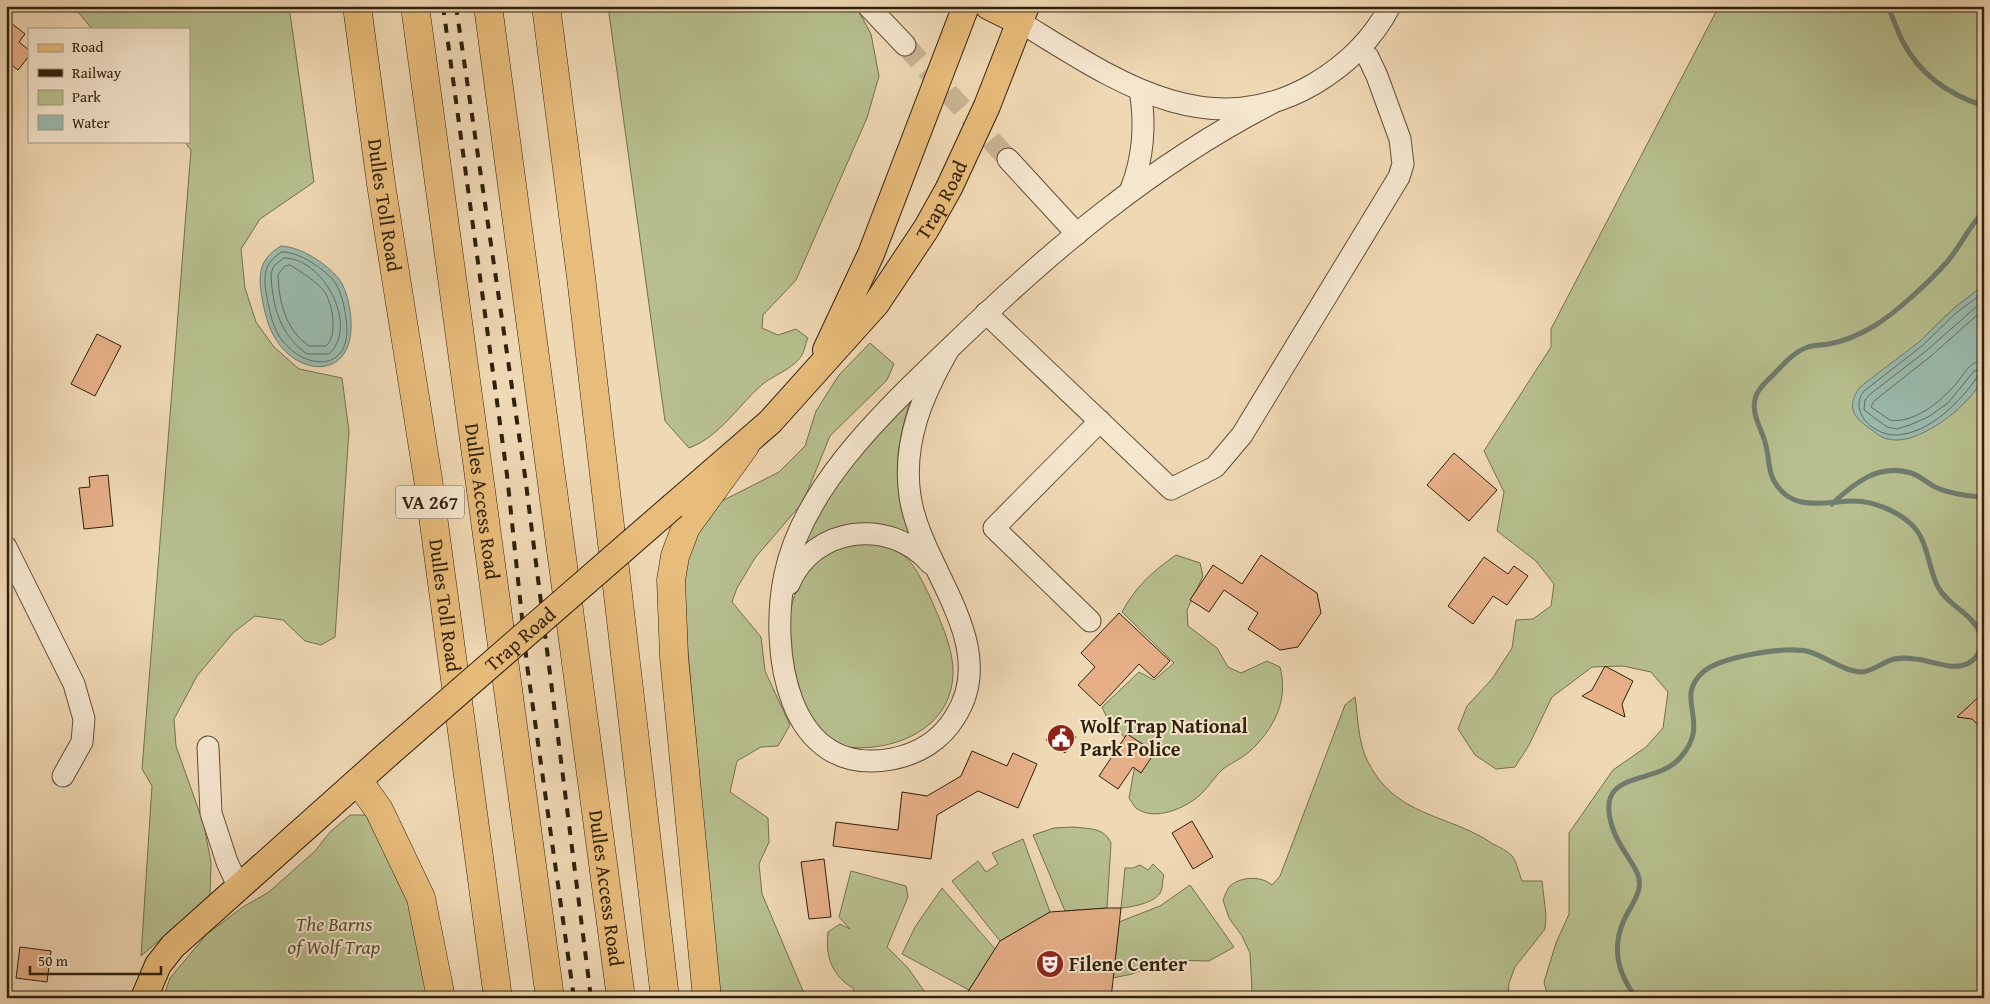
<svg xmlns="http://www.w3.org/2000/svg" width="1990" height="1004" viewBox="0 0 1990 1004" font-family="'Gentium Book Plus',serif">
<rect width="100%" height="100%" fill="#efd8b4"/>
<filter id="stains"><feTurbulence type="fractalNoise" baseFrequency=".004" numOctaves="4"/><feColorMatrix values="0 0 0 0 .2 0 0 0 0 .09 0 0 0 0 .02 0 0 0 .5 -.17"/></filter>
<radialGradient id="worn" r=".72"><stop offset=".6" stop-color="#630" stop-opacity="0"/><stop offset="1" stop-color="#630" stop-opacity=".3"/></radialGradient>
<g fill="#b7bf8e" stroke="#74704d">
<polygon points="65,6 289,6 314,182 260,219 241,249 245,288 256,322 274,347 299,369 342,378 349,431 335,637 321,645 305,641 283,620 255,616 233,633 197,676 174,719 176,746 204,825 211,863 210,896 141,956 152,786 142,769 191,150 184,141 189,141 189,29 92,29 79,13"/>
<path d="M608,6H856L871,34L879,76L867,118L796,280L763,315L762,328L778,335L796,329L808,338C805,344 804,355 799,359C791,369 775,375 764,383C739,404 721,436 689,448L665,421Z"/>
<path d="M1719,6H1984V285L1953,309L1919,342L1897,440C1936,429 1961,410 1984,377V998H1548L1544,982L1556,943L1569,914V833L1613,770L1646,747L1663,728L1668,692L1651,672L1623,666L1592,667L1552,697L1529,745L1515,767L1496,769L1475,755L1458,729L1467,706L1492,679L1512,648L1516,620L1533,619L1551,606L1554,584L1536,561L1497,531L1504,492L1484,451L1551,347V329Z"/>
<polygon points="870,343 894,364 887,380 830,436 803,502 755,558 737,588 732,602 761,637 765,671 790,725 778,746 761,747 737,761 730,792 768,818 769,842 759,864 762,894 806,998 719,998 681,573 708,508 779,472 805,446 816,411 839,375"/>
<path d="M911,398C894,452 892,483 910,537L799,553L811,525L849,467Z"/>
<path d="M853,542C904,545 910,555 931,599C941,623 954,649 953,675C951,719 914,742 874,747C864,748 850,749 840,744C820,735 806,713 799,692C783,645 781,587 825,554C833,548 844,545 853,542Z"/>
<path d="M1176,555L1200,563L1203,576L1187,610L1188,626L1217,648L1228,667L1241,673L1267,661L1280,667C1289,700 1274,729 1249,752C1241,759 1231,763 1223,769C1215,776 1209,787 1200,795C1186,808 1154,822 1136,808C1134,806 1131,801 1129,798L1137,754L1130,743L1108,720L1102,707L1139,672L1154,680L1174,663L1122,612C1135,587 1153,571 1176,555Z"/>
<path d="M1355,697C1358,717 1358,741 1367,760C1395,818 1448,813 1493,844C1499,847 1508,851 1512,856C1517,862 1519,874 1522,881H1542L1546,915L1545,929L1515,967L1509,983L1508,998H1247L1252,990L1250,953L1242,936L1229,918L1223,900C1225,896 1227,889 1230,886C1241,876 1262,876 1272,885L1280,876L1345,705Z"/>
<polygon points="350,815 370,815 413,913 432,998 163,998 170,978 207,934 243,907 269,892 315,851 330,832"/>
<path d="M1073,827C1089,829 1104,827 1111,843L1107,908L1065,911L1033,835L1054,828Z"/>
<polygon points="1023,839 1050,912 1000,941 952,881 978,861 986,872 998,864 992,853"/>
<path d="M1153,864L1164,875C1162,880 1163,887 1161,891C1157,903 1131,907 1121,908L1125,868H1133L1140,865L1148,870Z"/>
<path d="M851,871L906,886L908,897L887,947L908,968L929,998H856L853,988C832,976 825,956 828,932L840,924L850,929L839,917Z"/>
<polygon points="1190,885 1234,947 1209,961 1166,960 1132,974 1113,978 1119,922 1160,906"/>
<polygon points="942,888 995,949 969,990 902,954 915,927"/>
</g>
<g fill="#9abaad" stroke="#707c6d">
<path d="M281,246C301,247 326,263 339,279C348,291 352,315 351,330C348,379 299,375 277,341C268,328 265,313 262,298C258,274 259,259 281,246Z"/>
<path d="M1984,285C1984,308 1984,331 1984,354C1984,361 1986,371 1983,377C1973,403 1924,441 1896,440C1886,440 1879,436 1872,430C1854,418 1845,408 1860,387L1919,342L1953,309Z"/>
</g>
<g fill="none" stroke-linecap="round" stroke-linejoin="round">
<g stroke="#656d5c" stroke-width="1">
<path d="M282,252C298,251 327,270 336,284C343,296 346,314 347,328C348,373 304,369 282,340C272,327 270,312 267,297C263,277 263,263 282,252Z"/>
<path d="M284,258C322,257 360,325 329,354H307C280,335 272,306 271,273L274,266Z"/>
<path d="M290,265C301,272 316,281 324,291C333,304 338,336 326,346H309C286,330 279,303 278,275L284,267Z"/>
<path d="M1984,292L1956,313L1922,346L1864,391C1847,413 1876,436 1896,435C1929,434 1961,401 1978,376L1984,375"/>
<polyline points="1984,300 1926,351 1869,395 1865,400 1864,410 1887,427 1897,429 1910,425 1928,417 1948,403 1974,371 1984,368"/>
<path d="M1984,309L1931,356L1874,401L1871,407L1890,420C1914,424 1941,401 1956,384C1965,374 1968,361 1984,361"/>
</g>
<g stroke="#707c6d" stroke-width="5">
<path d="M1888,6C1893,18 1897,31 1903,42C1920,75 1950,95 1984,106"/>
<path d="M1832,504C1854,483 1879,463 1911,473C1919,475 1927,483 1935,487C1950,494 1967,496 1984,497"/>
<path d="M1636,998C1618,973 1611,949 1624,920C1630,906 1644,892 1638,875C1631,858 1617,845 1612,826C1594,769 1654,786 1679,759C1714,722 1672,700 1703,672C1720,657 1788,645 1810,652C1826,657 1845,672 1862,672C1873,671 1883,662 1894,659C1900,658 1909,658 1915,659C1931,660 1953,672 1969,663C1979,657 1985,643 1980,633C1972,613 1948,606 1938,587C1928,568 1928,539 1911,524C1897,511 1873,501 1854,501C1825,501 1791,514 1773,479C1768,469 1769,457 1766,446C1763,431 1751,415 1755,399C1757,390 1764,384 1771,377C1782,366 1793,352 1808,347C1815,345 1823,345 1829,344C1844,341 1861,334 1874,326C1896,313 1930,281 1947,262C1961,246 1969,226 1984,211"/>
</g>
</g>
<g fill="#e6af88" stroke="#30200c">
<polygon points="6,19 25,34 19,42 29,50 29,56 18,70 6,61"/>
<polygon points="97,334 121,346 95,396 71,384"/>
<polygon points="1454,453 1497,490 1469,521 1427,485"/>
<polygon points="108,475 113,526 84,529 79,488 90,487 89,477"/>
<polygon points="1261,555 1317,593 1321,613 1298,647 1280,650 1248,629 1258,613 1224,590 1209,612 1190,600 1213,565 1242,584"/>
<polygon points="1484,557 1508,574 1514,566 1528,576 1507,605 1493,596 1473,624 1448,606"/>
<polygon points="1119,613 1170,661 1154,678 1139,664 1100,706 1078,685 1095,667 1081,653"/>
<polygon points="1605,666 1633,681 1622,704 1625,717 1582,696 1592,690"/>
<polygon points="1984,692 1984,730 1972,719 1957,717"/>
<polygon points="1057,724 1076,737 1065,753 1046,740"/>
<polygon points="1127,734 1155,752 1141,773 1133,767 1118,789 1099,776"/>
<polygon points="972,751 1007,766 1013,753 1037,764 1018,808 978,791 937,815 931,859 833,846 836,822 898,830 902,792 927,796 961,776"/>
<polygon points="1192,821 1213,857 1193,869 1172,833"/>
<polygon points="824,859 831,917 809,919 801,862"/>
<polygon points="1107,908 1121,908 1111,998 964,998 1000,941 1050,912"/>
<polygon points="20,947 51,951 47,982 16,978"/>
</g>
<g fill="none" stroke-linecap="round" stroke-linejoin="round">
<polyline stroke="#c9b392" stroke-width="21" stroke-dasharray="21 11" stroke-linecap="butt" points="905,45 1008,159"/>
<defs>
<g id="minor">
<polyline points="868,6 905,45"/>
<path d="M1020,22C1112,78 1206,147 1314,84C1346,65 1373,39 1390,6"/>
<polyline points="1008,159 1077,234"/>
<path d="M1131,189C1144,156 1146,125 1140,90"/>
<polyline points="986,313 1171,489 1215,467 1242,435 1399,177 1403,164 1400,139 1377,76 1368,57 1359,49"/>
<path d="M949,349C923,394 902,442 910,496C920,568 1002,644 955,717C941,740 918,754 892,759C786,779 769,649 785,574C804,484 888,408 951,347C1048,253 1151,165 1272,103"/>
<polyline points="6,547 74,684 84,719 82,742 63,776"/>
<path d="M789,584C813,526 890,517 930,563"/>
<polyline points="1090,621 994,528 1100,421"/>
<polyline points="208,747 211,813 227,862 239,888"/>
</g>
<g id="major">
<polyline points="988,6 1020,22"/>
<polyline points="826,350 871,254 966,6"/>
<path id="s1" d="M673,506L770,422L876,304L926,229L949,188L987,106L1026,6"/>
<polyline points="144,998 158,965 173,946 388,754"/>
</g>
<g id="highway">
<path id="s2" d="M357,6L381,184L428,479L498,998"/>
<path id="s3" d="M415,6L550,998"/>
<path id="s4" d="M488,6L621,998"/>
<polyline points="546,6 581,277 665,998"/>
<polyline points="359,782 379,810 421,898 441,998"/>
<polyline points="707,998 674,657 671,580 675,556 686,527 745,446"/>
</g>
</defs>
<use href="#minor" stroke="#604e36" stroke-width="23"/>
<use href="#major" stroke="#30200c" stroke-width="28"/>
<use href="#highway" stroke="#30200c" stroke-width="29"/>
<use href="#minor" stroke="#f5e6ce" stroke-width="21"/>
<use href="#major" stroke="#e8bc7a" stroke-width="26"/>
<use href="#highway" stroke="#e8bc7a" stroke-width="28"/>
<g stroke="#30200c" stroke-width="4" stroke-dasharray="9 9" stroke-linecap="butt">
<polyline points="443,6 507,475 527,665 574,998"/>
<polyline points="456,6 525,476 591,998"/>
</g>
<defs>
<g id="major-bridge">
<path id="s5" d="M388,754L673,506"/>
</g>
</defs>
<use href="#major-bridge" stroke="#30200c" stroke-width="28" stroke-linecap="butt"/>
<use href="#major-bridge" stroke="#e8bc7a" stroke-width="26"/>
</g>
<defs>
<symbol id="civic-disc" viewBox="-11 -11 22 22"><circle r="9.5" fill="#8f2418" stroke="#f5e6ce"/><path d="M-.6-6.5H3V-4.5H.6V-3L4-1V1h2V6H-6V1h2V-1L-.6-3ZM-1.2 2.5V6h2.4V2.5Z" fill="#fff"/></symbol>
<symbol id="theatre-disc" viewBox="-11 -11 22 22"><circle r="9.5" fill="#8f2418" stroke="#f5e6ce"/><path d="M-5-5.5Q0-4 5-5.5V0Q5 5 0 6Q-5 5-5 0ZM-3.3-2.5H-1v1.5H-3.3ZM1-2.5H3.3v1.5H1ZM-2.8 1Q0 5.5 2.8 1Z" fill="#fff"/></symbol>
</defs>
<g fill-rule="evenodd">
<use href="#civic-disc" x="1045" y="722" width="32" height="32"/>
<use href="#theatre-disc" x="1034" y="948" width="32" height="32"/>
</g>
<g text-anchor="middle" stroke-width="4" stroke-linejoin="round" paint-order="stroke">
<rect fill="#f5e6ce" stroke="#6b5b46" stroke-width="1" x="396" y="485.5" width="68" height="33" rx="4"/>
<g font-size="19" font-weight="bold" fill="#30200c">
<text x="430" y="509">VA 267</text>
</g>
<g font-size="20" fill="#30200c" stroke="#f5e6ce">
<text dy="7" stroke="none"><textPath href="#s1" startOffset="410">Trap Road</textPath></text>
<text dy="7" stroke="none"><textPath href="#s2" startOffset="201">Dulles Toll Road</textPath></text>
<text dy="7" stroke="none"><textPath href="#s3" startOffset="500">Dulles Access Road</textPath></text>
<text dy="7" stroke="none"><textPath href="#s2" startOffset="606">Dulles Toll Road</textPath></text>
<text dy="7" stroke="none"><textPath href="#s5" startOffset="175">Trap Road</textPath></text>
<text dy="7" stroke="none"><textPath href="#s4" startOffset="890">Dulles Access Road</textPath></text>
</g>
<g font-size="20" font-weight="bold" fill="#30200c" stroke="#f5e6ce" text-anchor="start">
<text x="1080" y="733">Wolf Trap National<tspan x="1080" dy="23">Park Police</tspan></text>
<text x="1069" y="971">Filene Center</text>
</g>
<g font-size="20" font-style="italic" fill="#585033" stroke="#f5e6ce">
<text x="334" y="931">The Barns<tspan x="334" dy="23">of Wolf Trap</tspan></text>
</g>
</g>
<rect width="1990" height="1004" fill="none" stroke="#efd8b4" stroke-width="25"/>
<rect x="8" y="8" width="1975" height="989" fill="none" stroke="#30200c" stroke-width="2.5"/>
<rect x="12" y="12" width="1965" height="979" fill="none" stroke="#30200c"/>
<rect x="28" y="28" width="162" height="115" fill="#f5e6ce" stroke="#a69780"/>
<rect x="38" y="44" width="25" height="8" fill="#e8bc7a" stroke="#a69780"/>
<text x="72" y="52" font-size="15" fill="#30200c">Road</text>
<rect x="38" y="69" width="25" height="8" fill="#30200c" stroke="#a69780"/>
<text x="72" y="78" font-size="15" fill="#30200c">Railway</text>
<rect x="38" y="90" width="25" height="15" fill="#b7bf8e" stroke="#a69780"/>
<text x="72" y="102" font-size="15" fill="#30200c">Park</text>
<rect x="38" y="115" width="25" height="15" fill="#9abaad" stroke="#a69780"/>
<text x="72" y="128" font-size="15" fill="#30200c">Water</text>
<path d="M30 966v8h131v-8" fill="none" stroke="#30200c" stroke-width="2.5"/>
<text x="38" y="966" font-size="15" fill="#30200c" stroke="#f5e6ce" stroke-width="4" paint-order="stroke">50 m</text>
<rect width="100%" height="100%" filter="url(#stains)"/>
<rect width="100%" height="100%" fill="url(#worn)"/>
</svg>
